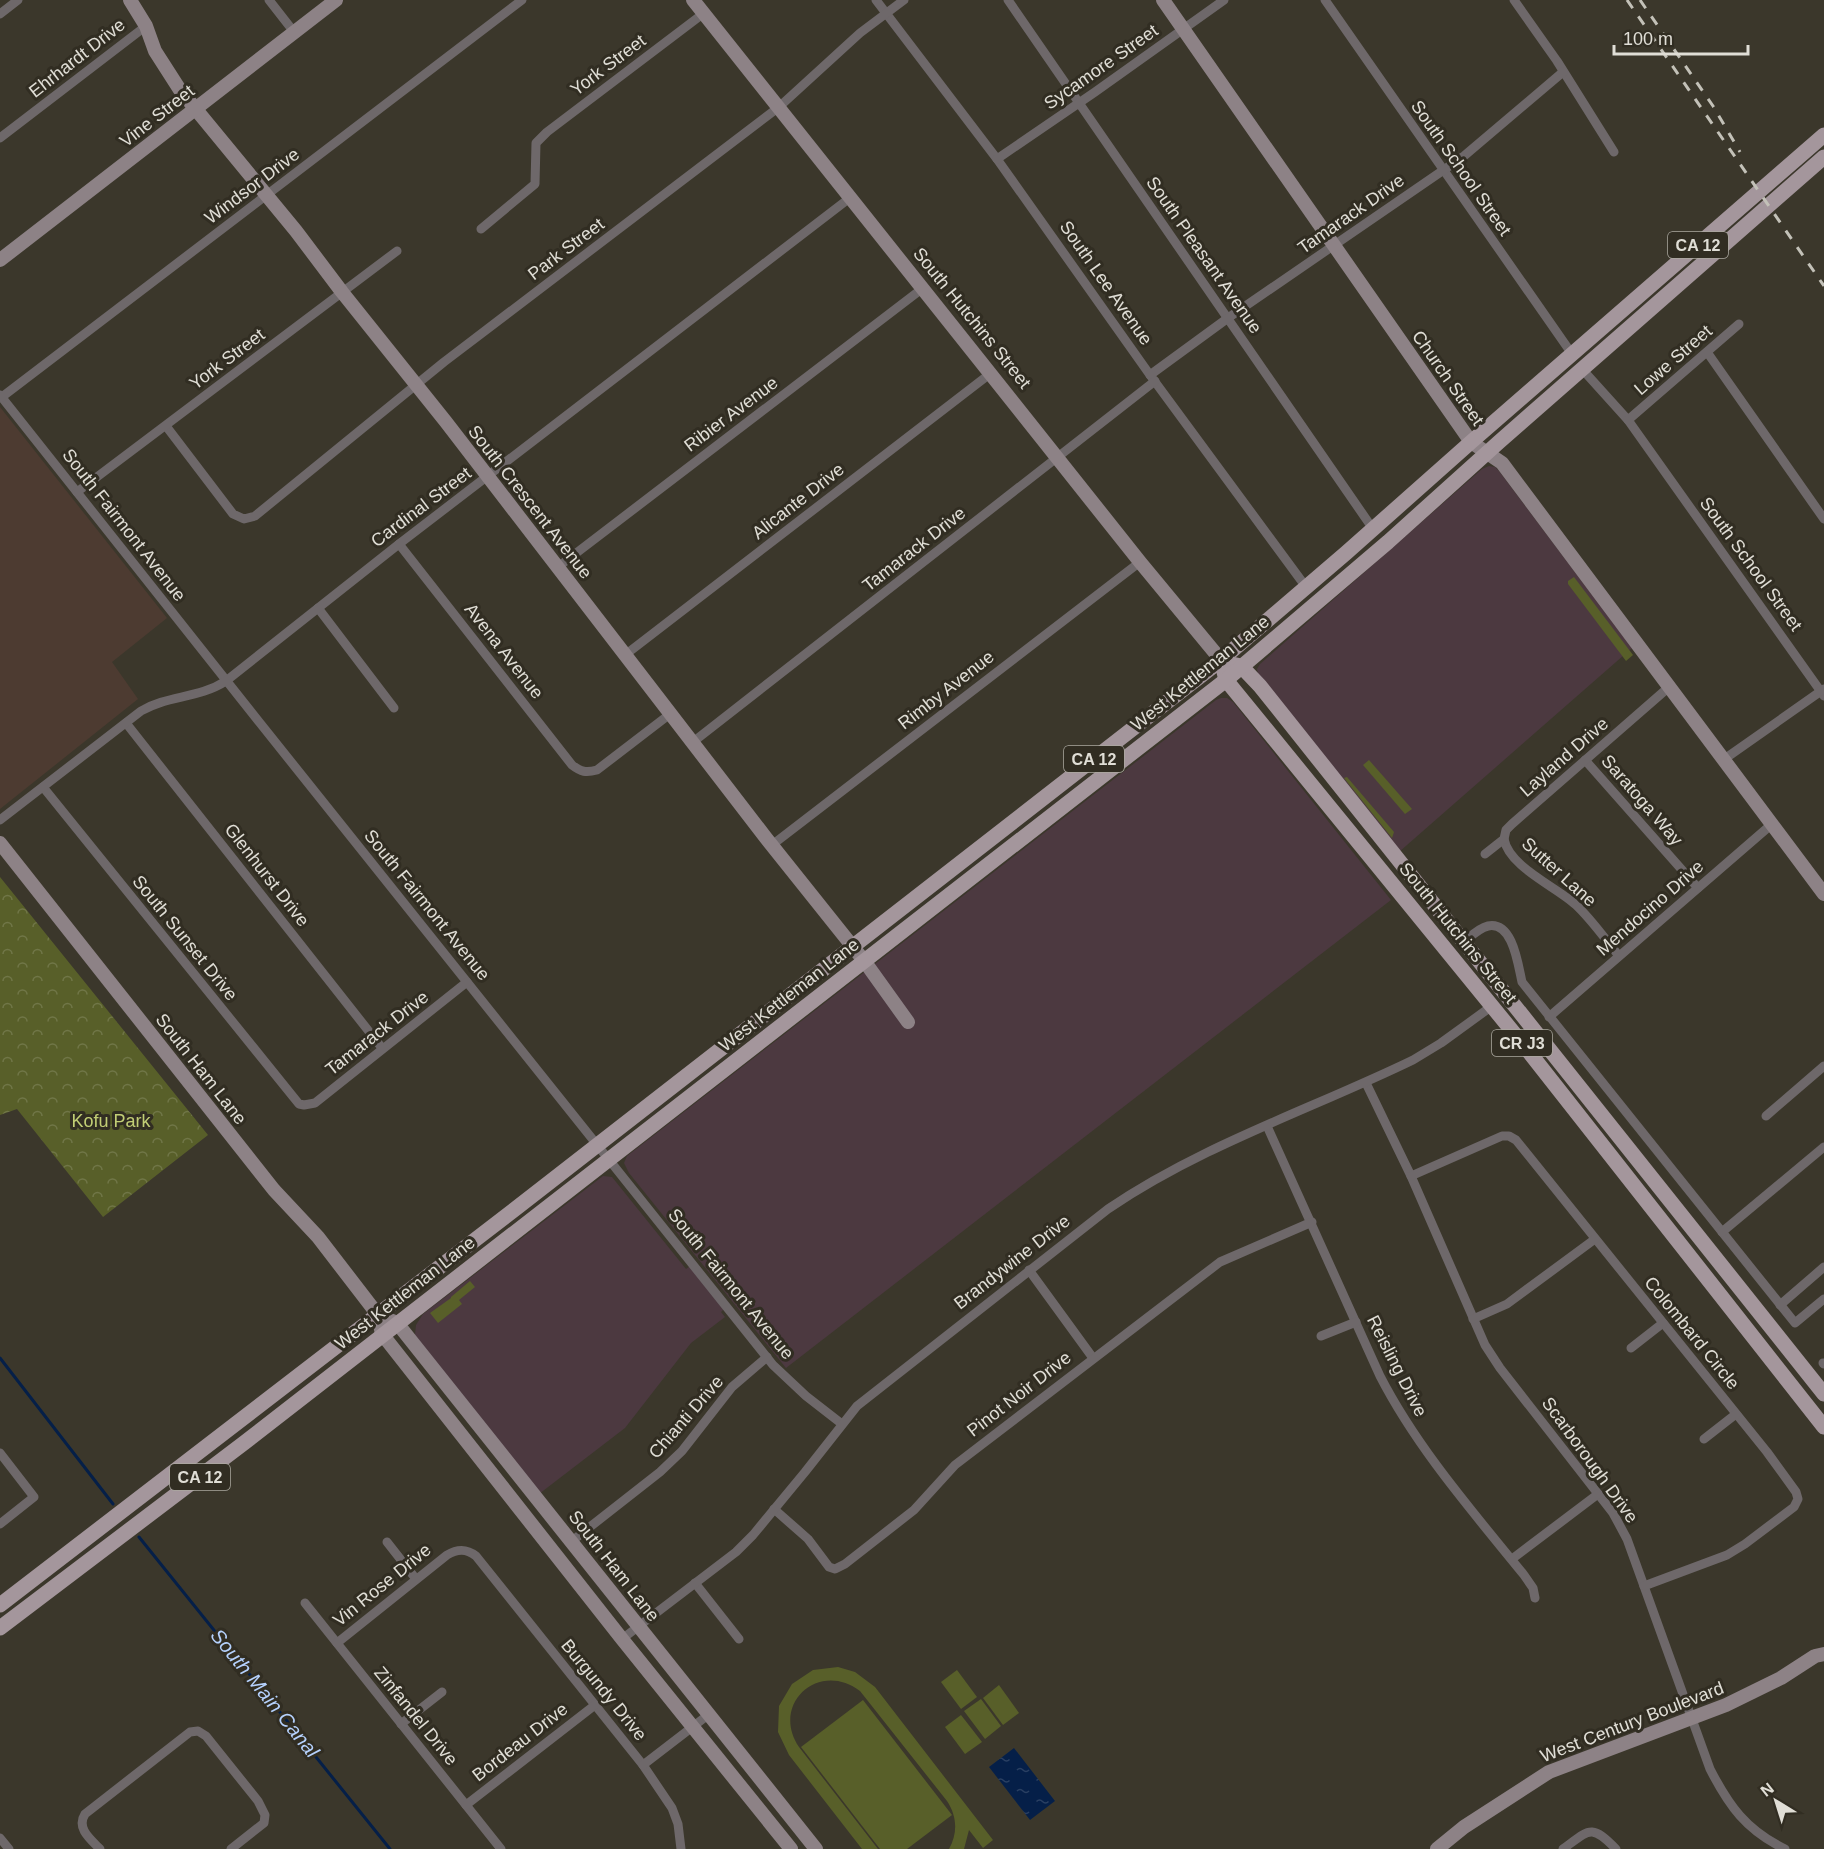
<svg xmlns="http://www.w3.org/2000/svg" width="1824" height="1849" viewBox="0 0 1824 1849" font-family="Helvetica,sans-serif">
<defs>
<pattern id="forest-crowns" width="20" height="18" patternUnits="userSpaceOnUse" patternTransform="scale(1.5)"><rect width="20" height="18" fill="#585f29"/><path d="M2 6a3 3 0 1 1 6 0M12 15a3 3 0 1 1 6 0" fill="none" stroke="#707647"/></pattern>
<pattern id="water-ripples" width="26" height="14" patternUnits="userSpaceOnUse" patternTransform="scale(1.5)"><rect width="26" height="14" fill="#051f48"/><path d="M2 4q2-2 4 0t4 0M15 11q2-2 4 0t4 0" fill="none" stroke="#293f62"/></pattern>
</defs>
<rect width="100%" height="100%" fill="#3b372b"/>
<g fill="#4c3940">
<polygon points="1489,466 1495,467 1499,471 1632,648 1399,852 1258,674 1257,669 1260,664 1482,469"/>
<polygon points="1221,698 1227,698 1233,702 1391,900 786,1368 629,1173 624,1163 627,1156 1216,700"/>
<polygon points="603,1176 612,1177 686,1269 693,1264 727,1306 721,1312 725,1317 691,1343 625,1428 539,1494 415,1335 416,1325 423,1314"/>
</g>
<polygon fill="#4d3b31" points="0,407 167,618 112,662 138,699 0,809"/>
<g fill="#585f29">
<polygon points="1574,577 1633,655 1626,661 1568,584 1568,581"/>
<polygon points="1369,760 1412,809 1405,814 1363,765"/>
<polygon points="1347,777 1394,832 1392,838 1344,778"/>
<polygon points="470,1281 475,1287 459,1300 462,1304 438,1323 430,1313 451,1298 451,1297"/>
<path d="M838,1667L855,1672L875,1687L993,1840L983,1848L969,1830L964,1849H949C958,1833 957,1816 947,1801L860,1691C819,1660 770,1704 799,1747L878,1849H862L789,1755L778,1732L779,1706L792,1684L813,1670Z"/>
<polygon points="957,1670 977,1697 961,1709 941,1682"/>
<polygon points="999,1685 1019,1713 1003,1725 983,1698"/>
<polygon points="981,1699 1001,1726 985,1739 964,1711"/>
<polygon points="863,1700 952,1815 907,1849 880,1849 801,1747"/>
<polygon points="961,1715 982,1742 965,1754 945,1727"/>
</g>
<polygon fill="url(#forest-crowns)" points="0,877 208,1135 103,1217 17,1109 0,1115"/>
<polygon fill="url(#water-ripples)" points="1014,1748 1055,1801 1030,1820 989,1767"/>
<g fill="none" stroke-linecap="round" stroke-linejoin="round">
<g stroke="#051f48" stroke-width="3">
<polyline points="0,1358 113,1504"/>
<polyline points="139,1537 390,1849"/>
</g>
<g stroke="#6e686a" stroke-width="9">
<polyline points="269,0 294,32"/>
<polyline points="876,0 997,159 1150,375 1306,587"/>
<polyline points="1008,0 1373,529"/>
<polyline points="1325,0 1572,354"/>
<polyline points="1514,0 1557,61 1614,152"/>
<polyline points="0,14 18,0"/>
<polyline points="0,138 146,26"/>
<polyline points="997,159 1095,92 1224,0"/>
<polyline points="481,229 535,184 536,143 547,132 704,13"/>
<polyline points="1707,352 1824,519"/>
<polyline points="1582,369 1628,420 1824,696"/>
<polyline points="1150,375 1228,318 1464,156 1563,72"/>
<polyline points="0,395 260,723 773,1365 806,1396 842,1424"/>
<polyline points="2,397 522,0"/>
<polyline points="1628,420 1739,324"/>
<polyline points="166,426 233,514 244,519 255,516 444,362 779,107 860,33 904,0"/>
<polyline points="77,492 397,251"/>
<path d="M399,544L572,765C581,772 586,773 597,770L670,714"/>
<polyline points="558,567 923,288"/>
<polyline points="318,608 394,708"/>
<polyline points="625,655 991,373"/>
<polyline points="126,723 382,1048"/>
<polyline points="693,742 1155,381"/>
<polyline points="1585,760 1698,888"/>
<polyline points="1723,760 1824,689"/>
<polyline points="43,787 299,1104 304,1105 315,1103 467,982"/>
<path d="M0,820L141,711C168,695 198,699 226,681L399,544L851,197"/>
<path d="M1504,839C1509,867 1557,887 1576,905C1592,920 1605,939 1619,956"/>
<polyline points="772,845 1140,562"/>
<polyline points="1485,854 1504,839 1506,830 1512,824 1669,687"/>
<path d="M1464,942C1471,936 1479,928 1488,926C1513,921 1518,965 1522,982L1795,1323L1824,1299"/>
<polyline points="1549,1017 1772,824"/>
<path d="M1366,1083L1411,1176L1485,1345L1500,1368L1613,1513L1627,1539L1710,1769C1729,1806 1746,1830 1785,1849"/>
<polyline points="1766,1116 1824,1066"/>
<path d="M1267,1126L1380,1376C1417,1448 1473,1512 1524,1575L1533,1588L1535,1598"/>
<polyline points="1411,1176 1502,1136 1509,1136 1516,1140 1767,1452 1796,1492 1798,1499 1794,1507 1745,1544 1727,1555 1644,1586"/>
<polyline points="1722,1232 1824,1147"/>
<polyline points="1029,1270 1093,1358"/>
<polyline points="1780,1305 1824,1267"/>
<polyline points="1473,1319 1507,1304 1595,1239"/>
<polyline points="1321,1336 1356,1322"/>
<polyline points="1631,1348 1663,1323"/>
<polyline points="1823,1363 1824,1364"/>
<polyline points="1704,1439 1736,1414"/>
<polyline points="0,1453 34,1497 0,1524"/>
<polyline points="774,1509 808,1539 829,1567 835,1569 845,1564 914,1510 955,1465 1220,1262 1312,1222"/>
<polyline points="572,1541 660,1472 682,1451 732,1387 767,1357"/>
<polyline points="387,1542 416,1579"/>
<polyline points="1512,1559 1598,1494"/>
<polyline points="695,1583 739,1639"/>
<polyline points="305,1603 501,1849"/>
<path d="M622,1639L736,1552L753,1535L805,1472L857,1406L1108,1209C1202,1145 1312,1109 1413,1060L1441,1043L1492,1006"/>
<path d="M337,1643L447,1555C457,1549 466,1548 476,1556L643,1765L672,1808L678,1824L681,1849"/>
<polyline points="401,1724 442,1692"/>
<polyline points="643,1765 708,1715"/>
<polyline points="466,1805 595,1705"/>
<polyline points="0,1838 9,1849"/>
<path d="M100,1849C90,1839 76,1828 85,1814L190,1732L198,1731L206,1736L258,1801L265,1815L264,1823L231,1849"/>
<path d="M1563,1849C1589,1830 1591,1823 1616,1849"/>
</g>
<g stroke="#8d8286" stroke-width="14">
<polyline points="130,0 146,26 155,51 180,90 296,231 342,292 446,422 766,838 865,962 908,1022"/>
<polyline points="693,0 1140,562 1221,660"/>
<polyline points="1163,0 1471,442 1502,463 1824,894"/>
<polyline points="0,260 336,0"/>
<polyline points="0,843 274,1190 318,1237 378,1315 382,1334 622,1639 791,1849"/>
<polyline points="378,1315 397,1323 816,1849"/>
<polyline points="1437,1849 1464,1827 1549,1772 1726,1705 1781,1678 1815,1656 1824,1654"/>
</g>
<g stroke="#a4969c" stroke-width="15">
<polyline points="1232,664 1241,666 1260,686 1824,1394"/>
<polyline points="1224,672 1226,680 1522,1043 1824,1427"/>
<polyline points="0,1605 519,1206 1221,660 1346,553 1471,442 1824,135"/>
<polyline points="0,1628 244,1443 1226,680 1388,542 1499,442 1824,157"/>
</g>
<g stroke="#c3c1b8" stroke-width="3" stroke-dasharray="10 10" stroke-linecap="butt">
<polyline points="1627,0 1824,286"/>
<polyline points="1640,0 1713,106 1740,152"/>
</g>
</g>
<g text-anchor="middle" stroke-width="6" stroke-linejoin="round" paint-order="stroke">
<g fill="#312d22" stroke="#aca9a0" stroke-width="1.5">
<rect x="1668" y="232" width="60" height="26" rx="4.5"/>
<rect x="1064" y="746" width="60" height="26" rx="4.5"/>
<rect x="1492" y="1030" width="60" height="26" rx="4.5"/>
<rect x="170" y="1464" width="60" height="26" rx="4.5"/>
</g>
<g font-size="16" font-weight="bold" fill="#e0ded6">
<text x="1698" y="251">CA 12</text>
<text x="1094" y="765">CA 12</text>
<text x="1522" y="1049">CR J3</text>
<text x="200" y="1483">CA 12</text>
</g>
<g font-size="18" fill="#e0ded6" stroke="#312d22">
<text transform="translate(77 58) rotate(-38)" y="6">Ehrhardt Drive</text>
<text transform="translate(608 65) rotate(-37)" y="6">York Street</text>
<text transform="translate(1101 67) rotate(-35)" y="6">Sycamore Street</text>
<text transform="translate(157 116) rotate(-38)" y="6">Vine Street</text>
<text transform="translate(1461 168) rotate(55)" y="6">South School Street</text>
<text transform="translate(252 186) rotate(-37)" y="6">Windsor Drive</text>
<text transform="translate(1351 214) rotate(-35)" y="6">Tamarack Drive</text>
<text transform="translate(566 249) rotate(-37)" y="6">Park Street</text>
<text transform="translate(1204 255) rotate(55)" y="6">South Pleasant Avenue</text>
<text transform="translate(1106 283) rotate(55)" y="6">South Lee Avenue</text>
<text transform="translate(972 318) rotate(51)" y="6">South Hutchins Street</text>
<text transform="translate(227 359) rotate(-37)" y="6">York Street</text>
<text transform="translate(1673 360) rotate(-41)" y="6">Lowe Street</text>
<text transform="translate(1448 378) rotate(55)" y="6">Church Street</text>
<text transform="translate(731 414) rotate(-37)" y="6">Ribier Avenue</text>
<text transform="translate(798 501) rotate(-38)" y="6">Alicante Drive</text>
<text transform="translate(530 502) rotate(52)" y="6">South Crescent Avenue</text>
<text transform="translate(421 507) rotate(-37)" y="6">Cardinal Street</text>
<text transform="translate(124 525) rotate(52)" y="6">South Fairmont Avenue</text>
<text transform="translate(914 549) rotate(-38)" y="6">Tamarack Drive</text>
<text transform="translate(1751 564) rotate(54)" y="6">South School Street</text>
<text transform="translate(504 651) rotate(52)" y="6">Avena Avenue</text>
<text transform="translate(1200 673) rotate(-39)" y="6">West Kettleman Lane</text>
<text transform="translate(946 690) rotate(-38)" y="6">Rimby Avenue</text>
<text transform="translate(1564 757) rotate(-41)" y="6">Layland Drive</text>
<text transform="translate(1642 800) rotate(49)" y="6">Saratoga Way</text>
<text transform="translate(1559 872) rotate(42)" y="6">Sutter Lane</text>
<text transform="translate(267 875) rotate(52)" y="6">Glenhurst Drive</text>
<text transform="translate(427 905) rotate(51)" y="6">South Fairmont Avenue</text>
<text transform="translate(1650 908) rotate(-41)" y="6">Mendocino Drive</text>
<text transform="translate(1458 933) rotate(51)" y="6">South Hutchins Street</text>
<text transform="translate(185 938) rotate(51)" y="6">South Sunset Drive</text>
<text transform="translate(789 995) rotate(-38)" y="6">West Kettleman Lane</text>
<text transform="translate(377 1033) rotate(-38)" y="6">Tamarack Drive</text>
<text transform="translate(201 1069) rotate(52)" y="6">South Ham Lane</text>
<text transform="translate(1012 1262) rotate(-38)" y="6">Brandywine Drive</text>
<text transform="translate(731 1284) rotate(51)" y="6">South Fairmont Avenue</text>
<text transform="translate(405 1293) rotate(-38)" y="6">West Kettleman Lane</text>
<text transform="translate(1692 1333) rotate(51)" y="6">Colombard Circle</text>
<text transform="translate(1397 1366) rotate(63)" y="6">Reisling Drive</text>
<text transform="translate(1019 1394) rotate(-38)" y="6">Pinot Noir Drive</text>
<text transform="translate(686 1417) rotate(-49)" y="6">Chianti Drive</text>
<text transform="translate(1590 1460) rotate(54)" y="6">Scarborough Drive</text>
<text transform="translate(614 1566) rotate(52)" y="6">South Ham Lane</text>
<text transform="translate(382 1585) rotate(-39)" y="6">Vin Rose Drive</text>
<text transform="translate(604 1690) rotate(51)" y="6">Burgundy Drive</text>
<text transform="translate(416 1716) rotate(51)" y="6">Zinfandel Drive</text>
<text transform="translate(1632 1722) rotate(-21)" y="6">West Century Boulevard</text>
<text transform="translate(520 1742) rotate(-38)" y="6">Bordeau Drive</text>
</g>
<g font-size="18" fill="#c2ce75" stroke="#312d22">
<text x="111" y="1127">Kofu Park</text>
</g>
<g font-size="20" font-style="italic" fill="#b5d1fd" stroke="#312d22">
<text transform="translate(265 1693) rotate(51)" y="7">South Main Canal</text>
</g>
</g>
<g transform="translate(1776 1801) rotate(322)" stroke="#312d22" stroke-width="4.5" paint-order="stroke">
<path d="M0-4.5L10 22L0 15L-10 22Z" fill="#e0ded6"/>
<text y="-9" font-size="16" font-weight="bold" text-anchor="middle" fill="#e0ded6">N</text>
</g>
<path d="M1614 45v9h134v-9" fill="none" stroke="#e0ded6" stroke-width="3"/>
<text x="1623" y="45" font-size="18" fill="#e0ded6" stroke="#312d22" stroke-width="4.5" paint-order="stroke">100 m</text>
</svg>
